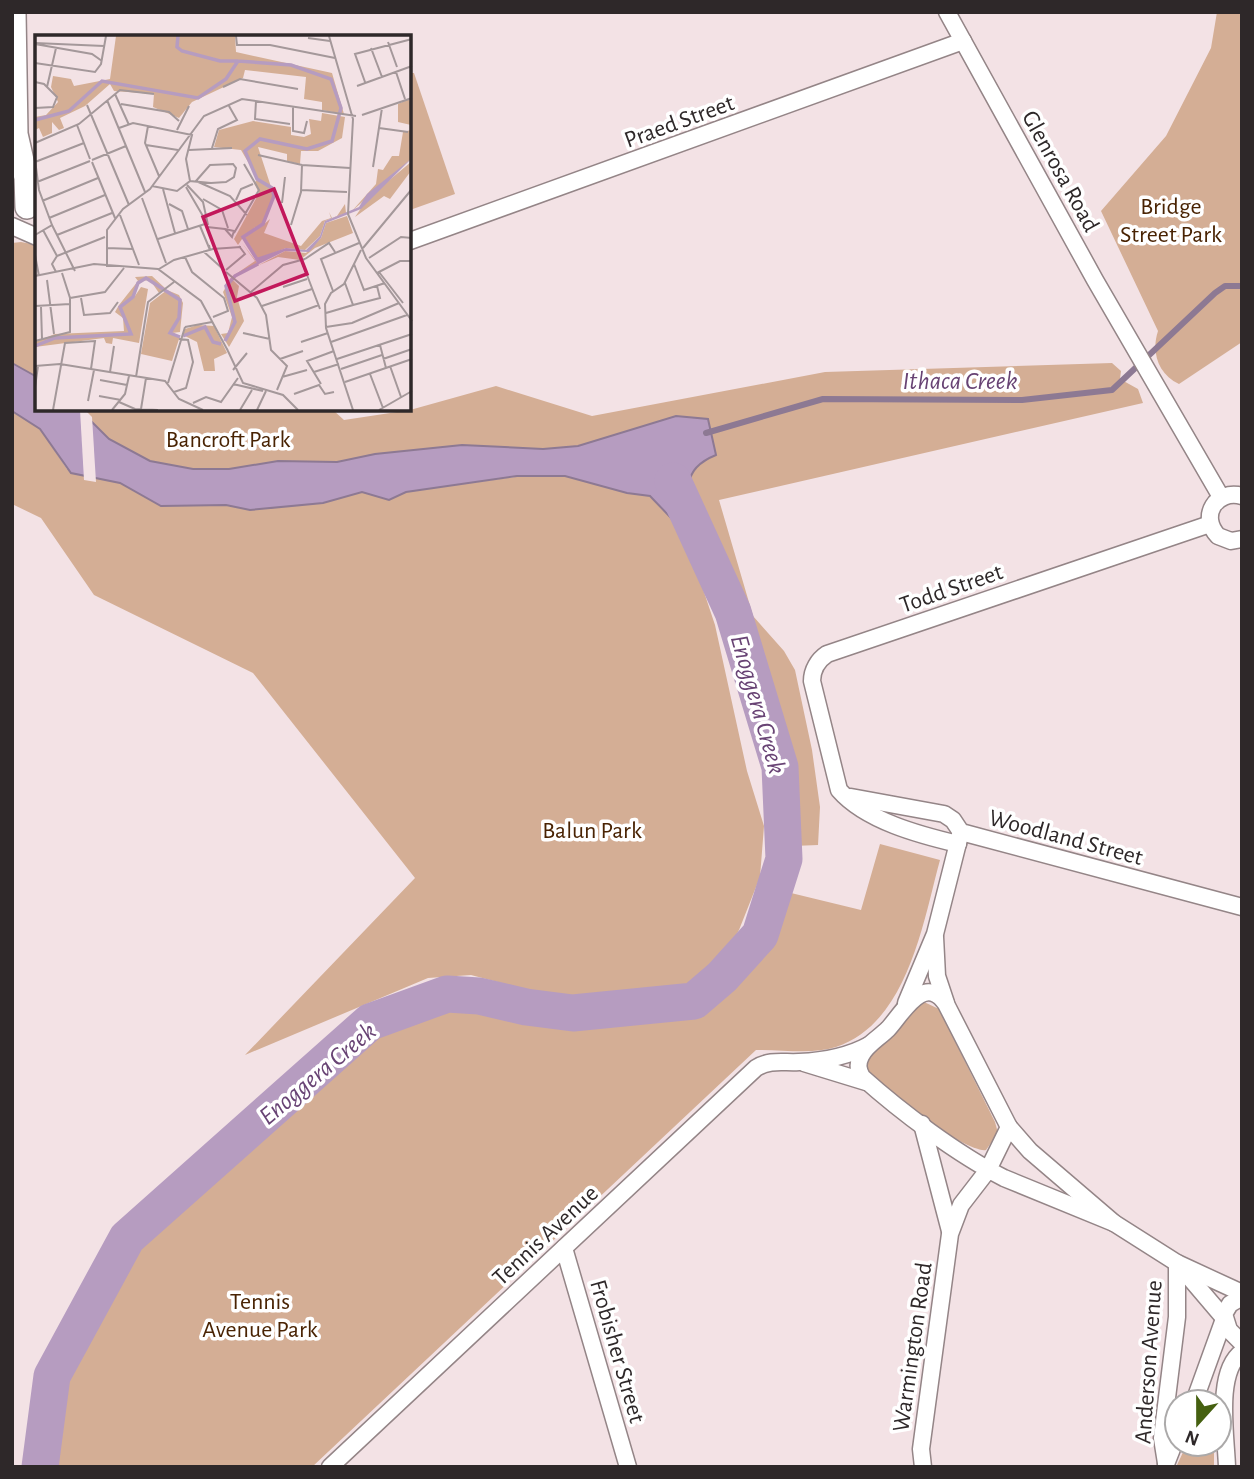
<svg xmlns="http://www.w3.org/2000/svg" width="1254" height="1479" viewBox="0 0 1254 1479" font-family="'Alegreya Sans',sans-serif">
<rect width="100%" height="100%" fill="#f3e2e5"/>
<g fill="#d4ae95">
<path d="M1217,12H1242V342L1179,384C1158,374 1151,352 1158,331L1101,211L1166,136L1211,48Z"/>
<polygon points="410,73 414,73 455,194 410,210"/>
<polygon points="21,242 37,245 37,377 12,363 12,243"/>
<polygon points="1112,363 1121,371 1120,379 1138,389 1143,403 719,500 753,616 784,651 795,670 812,750 820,807 818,845 793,846 789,780 770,709 741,621 689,498 690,477 701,461 676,416 578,446 543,449 462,445 375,454 337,462 278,461 229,469 193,469 150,461 109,439 80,410 333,410 344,420 410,410 496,386 592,416 825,372"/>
<polygon points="12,411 40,429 67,469 120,483 161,506 226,505 250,510 323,503 362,492 389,500 406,492 536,474 565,476 627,493 645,494 657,501 673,520 699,577 715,625 747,771 764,826 760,877 739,930 719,965 682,992 659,994 617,992 559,998 471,975 428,978 245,1055 415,878 253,673 94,595 41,518 12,504"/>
<path d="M880,844L940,860C923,922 908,1023 836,1047C812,1055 781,1049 756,1050L312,1467H40L52,1376L127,1238L370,1022L447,994L479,996L526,1007L573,1013L694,1001L722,977L760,935L784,859L791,893L861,910Z"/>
<path d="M924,1002L939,1009L995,1122L998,1133L986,1150C968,1154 875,1087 866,1069L871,1054L915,1007Z"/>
<polygon points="1187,1444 1214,1444 1214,1467 1176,1467"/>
</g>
<path fill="#b69cc0" stroke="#8d7993" stroke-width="2" d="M12,363L37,377V410H80L109,439L150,461L193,469H229L278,461L337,462L375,454L462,445L543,449L578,446L676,416L708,419L716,455C679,470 687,493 699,524L678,530L673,520L650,496L627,493L565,476H517L406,492L389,500L362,492L323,503L250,510L226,505L161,506L120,483L71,473L40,429L12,411Z"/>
<polygon fill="#f3e2e5" points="80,410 85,410 92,417 96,482 84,480"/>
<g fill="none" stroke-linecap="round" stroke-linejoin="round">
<polyline stroke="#8d7993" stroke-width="6" points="706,433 823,399 1022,400 1112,390 1215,293 1225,286 1242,286"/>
<polyline stroke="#b69cc0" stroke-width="37" points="40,1467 52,1376 127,1238 370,1022 447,994 479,996 526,1007 573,1013 694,1001 722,977 760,935 784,859 780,767 733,612 673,481"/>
<defs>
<g id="street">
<polyline points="947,12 1095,280 1221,497"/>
<polyline points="12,226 37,237"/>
<polyline points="410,241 963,41"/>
<path d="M1242,496C1216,489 1199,516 1218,536L1231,541L1242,539"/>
<polyline points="851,797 944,814 953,820 961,832 1242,907"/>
<path d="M958,844C920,835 866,821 839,790L812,681C812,670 818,660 827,654L1210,524"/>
<polyline points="935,937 937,976 946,1003"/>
<polyline points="906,1003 935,934 960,835"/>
<polyline points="804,1063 866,1082"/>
<polyline points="922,1124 950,1231"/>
<polyline points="1009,1127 1030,1151 1114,1223 1177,1263 1242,1293"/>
<polyline points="564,1248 628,1467"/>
<polyline points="1178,1264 1224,1318"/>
<polyline points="1242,1297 1230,1304 1224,1314 1229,1330 1242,1343"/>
<polyline points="1194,1402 1224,1319"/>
<polyline points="1166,1463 1162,1438 1177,1317 1177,1263"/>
<polyline points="1166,1464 1177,1436"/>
<path d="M330,1467L756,1068C770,1059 784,1063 799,1062C822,1061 849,1056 869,1045"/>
<path d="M923,1467L921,1449L950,1234L961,1205L988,1170L1009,1127L946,1004C924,972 902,1014 888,1029C879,1038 866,1045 861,1056C857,1064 858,1070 862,1077C901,1112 957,1154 1004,1178L1114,1223"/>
<path d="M1227,1467C1226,1435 1215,1372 1242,1352"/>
</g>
<polyline id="secondary" points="14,12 16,134 26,178 27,207"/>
</defs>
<use href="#street" stroke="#948587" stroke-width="19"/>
<use href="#secondary" stroke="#948587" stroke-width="26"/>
<use href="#street" stroke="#fff" stroke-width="16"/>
<use href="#secondary" stroke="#fff" stroke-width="23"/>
</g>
<g text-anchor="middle" stroke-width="7" stroke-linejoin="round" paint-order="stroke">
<g font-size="24" fill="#2e2829" stroke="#fff">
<text transform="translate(679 121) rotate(-20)" y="8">Praed Street</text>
<text transform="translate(1061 171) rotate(61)" y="8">Glenrosa Road</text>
<text transform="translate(951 588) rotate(-19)" y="8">Todd Street</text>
<text transform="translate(1066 837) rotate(15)" y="8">Woodland Street</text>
<text transform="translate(545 1235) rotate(-43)" y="8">Tennis Avenue</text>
<text transform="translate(912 1347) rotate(-82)" y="8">Warmington Road</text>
<text transform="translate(618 1351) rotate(74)" y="8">Frobisher Street</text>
<text transform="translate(1148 1362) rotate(-86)" y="8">Anderson Avenue</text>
</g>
<g font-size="24" fill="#492303" stroke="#fff">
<text x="1171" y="214">Bridge<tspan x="1171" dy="28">Street Park</tspan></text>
<text x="228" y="447">Bancroft Park</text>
<text x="592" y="838">Balun Park</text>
<text x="260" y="1309">Tennis<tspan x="260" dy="28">Avenue Park</tspan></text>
</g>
<g font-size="26" font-style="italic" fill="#684374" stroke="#fff">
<text x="960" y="389">Ithaca Creek</text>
<text transform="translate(759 704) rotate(74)" y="9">Enoggera Creek</text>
<text transform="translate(317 1073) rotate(-40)" y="9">Enoggera Creek</text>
</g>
</g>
<g transform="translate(35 35)">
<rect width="376" height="376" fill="#f3e2e5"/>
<path d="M81,1H200L201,17L297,38L309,79L287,75V67L269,64L271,42L210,35L208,43L157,67L144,83L118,72L119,59L79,56L75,49L50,71L25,83L29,93L24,95L17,87V98L8,102L4,93L0,95V82L11,80L23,67L16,52L18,41L36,44L39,51L75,44ZM374,64L376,70V90L363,87V69ZM287,78L310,82L307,103L283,116H266L265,129L252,126V119L223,112L239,161L228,189L219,193L226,192L235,184L229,198L266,211L287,186L296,183L294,177L297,183L302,181L310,169L311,178L290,186L285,201L270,215L251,213L223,224L209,201L203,210L199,204L224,158L219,148L223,144L206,115L179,112L184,95L218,86L256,92V100L269,102L276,99L274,84L286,86ZM376,95V124L317,176L341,149L343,134L348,135L357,121H364L368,97ZM376,127V136L355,164L349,161L320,182L333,163ZM312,181L318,198L280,213L265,225L243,222L198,241L220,226L207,208L224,230L250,216L271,218L286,203L291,188ZM117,241L130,253L124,258L115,245L105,246L98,264L106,252L113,254L104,308L78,303L77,309L71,308L69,303L0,312V307L20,299L89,296L88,283L80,277L84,270L103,246L100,242ZM196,243L204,251L202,262L209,286L194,312L186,299L193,298L197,282L188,257ZM132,255L144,260L148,268L145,297L137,298L145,301L137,326L106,319L115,268ZM163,290L179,291L192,318L179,324L180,336H169L162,307L148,300L150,294Z" fill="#d4ae95"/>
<path d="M376,124L326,174L291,188L286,203L274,217L250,216L222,230L221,223L251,213L271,215L285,201L290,186L324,172L332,159Z" fill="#b69cc0"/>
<path fill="none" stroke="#b69cc0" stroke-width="3.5" d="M143,1L142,12L147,16L185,26H203M0,85L34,76L67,46L163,63L191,44L203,26L256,30L296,44L306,73L297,106L272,114L225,104L210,116L222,144L237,153L239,161L228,189L208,202L223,226M148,301L170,292L178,307L186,309M190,306L200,287L191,251L200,241L223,229M0,311L20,303L96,299L85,272L98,262L103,248L111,243L145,265L144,283L135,298L145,302"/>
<path fill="none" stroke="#a4989a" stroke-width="2" d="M201,1L202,10H235L300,23M294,1L318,84L313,179L331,223L377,286M273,3L295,6M353,7L362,32M0,8L69,11M0,9L57,19L67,26M336,13L347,42M0,28L60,37L66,29L71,1M361,37L370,64M0,47L9,49L22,62L18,72L0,73M330,47L320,19L377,4M322,51L377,31M12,52L21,13M188,52L205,44L263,54M80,59L94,90M72,65L110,157M221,66L220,84L255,89M86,69L134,77L144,86M52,70L94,170M258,72V96L269,98L272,86M327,80L377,63M42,90L55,124M113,91L110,108L124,141M84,93L98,88L157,100L151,124L155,146L142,156L117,151M344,93L373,97M142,95L154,71M0,108L44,89L85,55L119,59M111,110L143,115M177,113L183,94L202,85L194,71M154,115L197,113M223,120L267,130L315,133M0,125L4,155L17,190L0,200M57,125L91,111M0,127L49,108M57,127L80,183M338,132L347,73M155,145V146L176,148L191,147L199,142L201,133L198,129L175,130L161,146M161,146L195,161L212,180M2,147L55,126M152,150L168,167L173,190M151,152L172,188M128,154L140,198M266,155L312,157M107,163L131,228M168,164L187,175L193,193M201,165L206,154L218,149M7,166L63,143M247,168L250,142M134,169L147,176L153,194M85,180L104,230M14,183L70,160M17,190L40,236M256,190L266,157L267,130M165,191L175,215L174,210M172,192L190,194L199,196L197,202L190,194M8,195L22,221L17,229L21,237M199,198L224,155L209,129M22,200L77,178M123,204L170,189M72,213L98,214M328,213L377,154M177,214L206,212M168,216L189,235M0,220L4,241M22,221L70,202M150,222L157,237L189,263L193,276L178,282M334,223L366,202L377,203M270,224L294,208L300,217M267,227L285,274M319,229L329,255L350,248M72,232V195L88,174L115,154L169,81L207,64L321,81M124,234L139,225L178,214M191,235L210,219L204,211M191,237L222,263L231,280L236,315L252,331L242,355M344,237L368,268M342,238L365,226H377M0,241L59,229L123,234L166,266L193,316M12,245L19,299M248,252L272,244M298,256L286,224L324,208M216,257L248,230L270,224M35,263L70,257L89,233M46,263L49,280L75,278L83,267M318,270L345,263L342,251M0,271L35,269M227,271L277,254M6,272L7,304M291,278L318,270L310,248M251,282L284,270M150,292L177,287M291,292L317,288L364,268M208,298L235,304M0,306L35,297V263L27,238M266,307L293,298M296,307L372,280M345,310L351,333M192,314L208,348L248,360L263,375M245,324L268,316M302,324L377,299M348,324L377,314M0,331L25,329L130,346L144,364L168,375M355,331L366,362M306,334L347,320M198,335L212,318M75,337L79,311M279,337L304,329M335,339L348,373M101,342L113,267L139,247M247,342L272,335M65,345L92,350M310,347L377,324M133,348L150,292M198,349L228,356M286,349L272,326L299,316M0,352L3,331M139,357L151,353L158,327L153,305L144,304M259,359L284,350L290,359L299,357M64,361L86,365M53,366L59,335M84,367L100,374L123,375M158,368L171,362L186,367L203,343M106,374L111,343M18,375L30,308L60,306L56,334M77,375L90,359L94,341M205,375L217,355M222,375L231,356M318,375L291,293L290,269L296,258L309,249L326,215M344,375L377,356"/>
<path fill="#c2185b" fill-opacity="0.15" stroke="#c2185b" stroke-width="3.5" d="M239,154L272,239L200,266L168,182Z"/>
<rect width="376" height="376" fill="none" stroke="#2e2829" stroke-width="3.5"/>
</g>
<rect width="1254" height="1479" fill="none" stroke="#2e2829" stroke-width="28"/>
<g transform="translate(1198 1423) rotate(201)"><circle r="33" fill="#ffffff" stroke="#aba9a9" stroke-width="2"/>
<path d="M0-5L12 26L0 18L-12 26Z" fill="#456010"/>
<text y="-10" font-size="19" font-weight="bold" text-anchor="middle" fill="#2e2829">N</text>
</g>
</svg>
